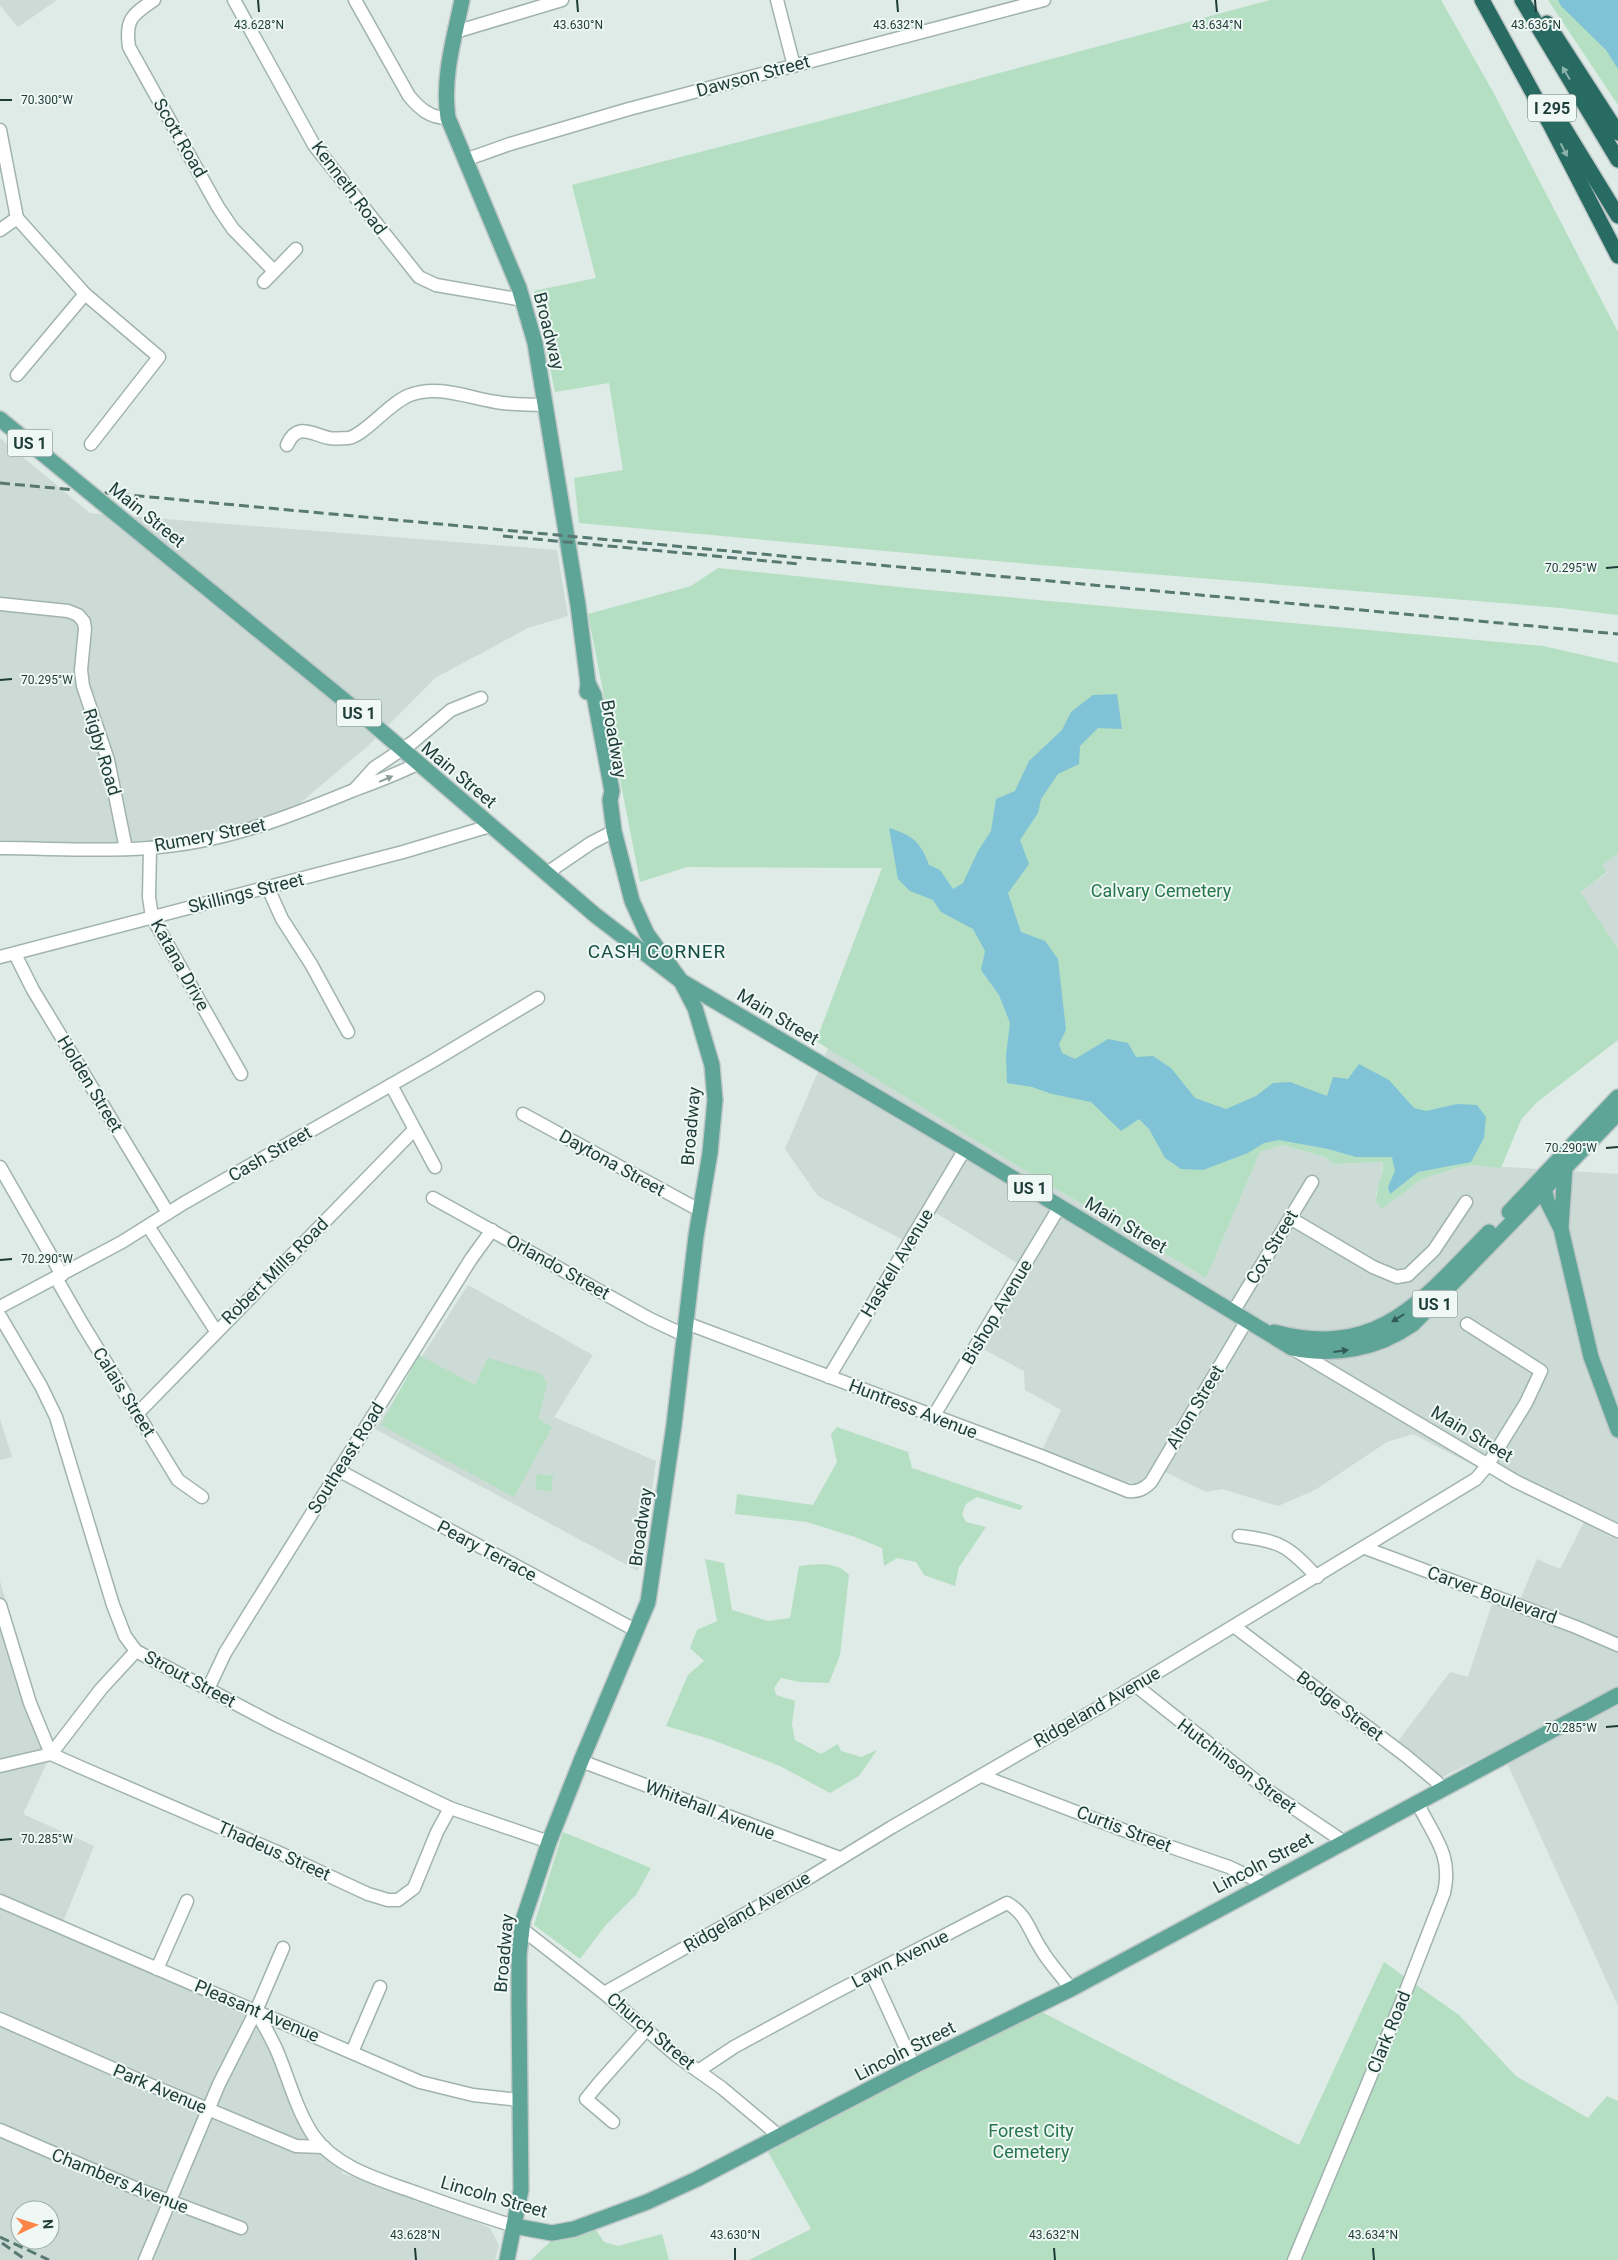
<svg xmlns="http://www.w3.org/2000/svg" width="1618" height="2260" viewBox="0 0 1618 2260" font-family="Roboto,sans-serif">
<rect width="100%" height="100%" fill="#deebe6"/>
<g fill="#ccdbd5" fill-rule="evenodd">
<polygon points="0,0 57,0 18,27 0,5"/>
<polygon points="0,438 90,513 557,550 568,616 528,628 435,678 369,745 299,804 273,815 233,828 171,839 88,844 0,840"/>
<polygon points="1618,853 1618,949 1579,892 1607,873 1601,865"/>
<polygon points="828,1048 973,1139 1206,1278 1260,1152 1283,1145 1325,1157 1333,1164 1383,1162 1381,1184 1376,1192 1376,1201 1382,1209 1422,1179 1459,1167 1474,1165 1618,1174 1618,2006 1508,1765 1507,1746 1442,1777 1396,1744 1450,1672 1468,1677 1493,1601 1516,1609 1537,1559 1560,1569 1584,1522 1413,1434 1387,1442 1315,1490 1278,1506 1222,1489 1206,1492 1153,1466 1140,1483 1125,1482 1042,1450 1061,1410 1025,1390 1024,1371 983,1349 1030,1271 936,1213 915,1246 818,1196 785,1149"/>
<polygon points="468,1285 593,1355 554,1417 656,1461 646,1533 638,1571 375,1429"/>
<polygon points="0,1419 12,1457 0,1460"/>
<path d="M0,1581L51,1754L23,1814L94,1846L61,1927L256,2011L297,2103L333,2156L343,2174L409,2193L490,2228L499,2245L495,2260H0ZM20,2210H50V2240H20Z"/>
</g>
<g fill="#b4dfc3">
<polygon points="1270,0 1441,0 1492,90 1618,332 1618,615 1561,608 1029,564 579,523 574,478 623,470 609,383 555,392 534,291 596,278 572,185 859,111"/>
<polygon points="1548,0 1618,0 1618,105"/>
<path d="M718,568L918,589L1543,646L1618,663V853L1602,865L1607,872L1580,892L1618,949V1040L1536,1103L1521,1120L1501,1168L1474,1165L1459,1167L1422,1179L1382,1209L1376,1201C1376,1188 1384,1177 1383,1162L1333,1164L1325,1157L1283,1145L1260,1152L1206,1278L973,1139L816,1041L882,868L687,867L640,882L588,614L691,586Z"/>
<polygon points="419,1355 475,1385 488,1358 542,1374 547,1384 538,1419 552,1427 514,1497 381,1425"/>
<polygon points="837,1427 908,1452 912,1468 1023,1506 1020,1510 977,1497 966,1504 962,1514 966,1522 986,1527 959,1567 955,1586 924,1575 916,1562 897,1558 884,1566 882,1548 855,1537 807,1522 735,1514 737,1494 813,1505 837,1462 831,1434"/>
<polygon points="537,1474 553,1476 551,1492 535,1489"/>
<path d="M705,1559L724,1563L732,1610L768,1621L790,1618L799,1566C816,1564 837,1561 849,1575L840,1655L829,1683L800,1682L781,1678L774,1688L776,1695L795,1701L792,1724L795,1740L821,1754L838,1744L841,1751L861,1757L877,1750L859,1776L830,1793L780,1766L710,1739L666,1726L688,1675L704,1661L690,1648L697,1630L717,1621Z"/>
<polygon points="563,1832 651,1868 636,1895 605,1926 580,1959 534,1925"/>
<polygon points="1384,1962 1459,2015 1516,2076 1588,2118 1607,2096 1618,2101 1618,2260 749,2260 811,2229 763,2143 1034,2008 1299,2145"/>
<polygon points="596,2230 604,2242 618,2246 662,2234 669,2260 531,2260 551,2241"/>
</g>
<g fill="#80c2d6">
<polygon points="1558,0 1618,0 1618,69 1606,50 1561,6"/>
<path d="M1117,694L1122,729L1098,728L1080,746L1079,764L1058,774L1041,799L1038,813L1020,840L1029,864L1008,893L1021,932L1045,941L1058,959L1066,1030L1059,1044L1062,1053L1075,1059L1108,1039L1128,1043L1136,1057L1153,1056L1171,1068L1195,1098L1226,1109L1256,1096L1273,1083L1290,1082L1327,1096L1333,1077L1348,1079L1359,1064L1389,1080L1414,1108L1426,1111L1457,1104L1477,1105L1486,1117L1484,1138L1471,1162L1418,1172L1390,1194L1388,1187L1395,1171L1392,1157H1356L1328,1149L1279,1140L1264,1143L1248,1153L1203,1170L1181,1169L1165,1158L1149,1129L1139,1119L1121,1131L1091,1102L1052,1094L1032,1087L1007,1083L1006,1055L1010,1023L999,995L981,970L985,951L973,929L941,912L933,900L910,891L898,879L889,828C912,835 921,842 929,865L940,870L953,889L963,883L978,851L991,831L996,799L1015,791L1029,761L1062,730L1071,712L1093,695Z"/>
</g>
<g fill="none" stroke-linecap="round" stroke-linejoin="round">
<defs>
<g id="minor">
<path d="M154,0C132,15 125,19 129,47L218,207L233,229L274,271"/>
<polyline points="234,0 314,145 419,277 436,285 523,300"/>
<path d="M355,0L409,96C420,109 430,118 448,118"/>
<polyline points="777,0 794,66"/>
<polyline points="455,32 562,0"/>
<polyline points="0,130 17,218 85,294 159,357 91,444"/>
<polyline points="465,160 510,144 629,109 1044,0"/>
<polyline points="0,230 17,218"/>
<polyline points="264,282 296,249"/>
<polyline points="17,375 85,294"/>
<path d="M287,445C297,422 311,434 329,438C334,439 342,438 348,438C364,436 390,402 410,395C437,384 469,398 496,402C513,405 529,405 546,405"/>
<polyline points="0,604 68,611 78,615 84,622 85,629 81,670 83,686 108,760 126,849"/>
<polyline points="356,788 374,768 413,742 451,710 481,698"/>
<path d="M0,848C49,848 99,852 148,848C223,843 286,818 354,790C376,782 397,774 417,764"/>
<polyline points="150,848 149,897 152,917 241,1074"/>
<polyline points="547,873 591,843 614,831"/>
<polyline points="268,888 282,919 311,964 348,1032"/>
<polyline points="15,954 33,990 168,1213"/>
<polyline points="0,957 403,852 490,826"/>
<polyline points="391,1085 435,1167"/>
<polyline points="523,1114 701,1211"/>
<polyline points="0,1167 62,1275"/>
<polyline points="433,1198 650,1319 684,1335"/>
<polyline points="1290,1218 1373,1267 1397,1277 1408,1275 1434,1250 1466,1202"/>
<polyline points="148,1226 216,1331"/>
<polyline points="56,1278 83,1325 178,1480 202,1497"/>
<polyline points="0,1307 122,1242 184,1203 433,1061 538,998"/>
<polyline points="1233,1312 1312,1182"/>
<polyline points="0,1316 41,1386 56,1417 113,1605 125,1636 136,1651 276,1725 450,1808 549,1842"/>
<path d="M686,1323L1041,1456L1128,1491C1138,1492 1144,1489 1151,1482L1247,1320"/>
<polyline points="1295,1350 1515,1481 1618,1531"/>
<polyline points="829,1377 965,1149"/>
<polyline points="137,1414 414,1130"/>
<polyline points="933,1417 1060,1206"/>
<polyline points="338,1470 637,1631"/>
<path d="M1239,1536C1281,1541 1288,1546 1317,1577"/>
<polyline points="1365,1548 1576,1627 1618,1645"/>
<polyline points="0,1605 30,1703 51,1754 80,1767 284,1855 368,1894 388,1900 398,1900 414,1888 437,1832 450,1808"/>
<polyline points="1235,1627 1406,1756 1437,1782 1441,1789"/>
<polyline points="1135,1685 1270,1792 1344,1842"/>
<polyline points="208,1689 225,1653 249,1614 471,1259 492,1230"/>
<polyline points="581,1761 840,1858"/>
<polyline points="0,1766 51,1754 101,1689 136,1651"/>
<polyline points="982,1776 1139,1836 1229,1867 1265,1884"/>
<polyline points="0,1901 420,2082 473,2095 519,2100"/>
<polyline points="522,1929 604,1993 677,2056 722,2088 778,2135"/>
<polyline points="157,1969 187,1901"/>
<polyline points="872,1974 914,2066"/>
<polyline points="604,1993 802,1882 892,1827 1105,1704 1476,1479 1487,1466 1526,1403 1541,1371 1467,1324"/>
<path d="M256,2011C263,2024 271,2037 277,2051C289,2079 296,2109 313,2135C336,2168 381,2180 417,2193C450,2205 482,2216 514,2226"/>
<polyline points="0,2019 148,2084 296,2146 324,2147"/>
<polyline points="352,2052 380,1987"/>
<path d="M698,2071L734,2047L828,1996L1007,1903C1027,1914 1029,1931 1041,1949C1049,1963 1061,1975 1071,1989"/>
<polyline points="613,2122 586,2099 599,2083 647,2029"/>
<polyline points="0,2130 135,2188 241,2228"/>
<polyline points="145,2260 219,2084 256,2011 283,1948"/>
<path d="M1294,2260L1402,2001L1444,1893C1453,1854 1433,1836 1417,1802"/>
</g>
<g id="major">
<path d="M462,0C454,39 442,78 448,118L519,288L535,343L578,605L588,683L587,692"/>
<polyline points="0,419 60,468"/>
<path d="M116,514L366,718L595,915L681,981L965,1149L1292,1348C1335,1357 1377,1349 1413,1324L1618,1113"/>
<polyline points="1543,1183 1547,1201 1561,1229 1591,1357 1618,1430"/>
<polyline points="1509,1212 1618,1097"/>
<polyline points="1561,1227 1565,1168"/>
<path d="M1274,1332C1379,1360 1423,1299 1489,1232"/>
<polyline points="514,2226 552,2233 574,2229 647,2202 697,2179 914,2066 1071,1989 1618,1695"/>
<polyline points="507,2260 521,2190 519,2005 519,1955 523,1920 549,1842 581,1761 648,1602 674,1425 696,1236 710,1153 715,1100 712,1065 695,1008 681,981 647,934 632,901 614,831 610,800 612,791 594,695 588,683"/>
</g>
<g id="highway">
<polyline points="1482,0 1551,126 1618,256"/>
<polyline points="1522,0 1618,160"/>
<polyline points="1547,23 1618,133"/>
<polyline points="1553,110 1618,216"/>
</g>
</defs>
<use href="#minor" stroke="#a1b3ae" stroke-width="15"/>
<use href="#major" stroke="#c0c8c7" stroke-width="18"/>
<use href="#highway" stroke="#c0c8c7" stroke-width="18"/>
<use href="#minor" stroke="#fff" stroke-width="12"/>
<use href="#major" stroke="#5ea598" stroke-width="15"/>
<use href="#highway" stroke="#276b62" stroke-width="15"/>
<g stroke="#587872" stroke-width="3" stroke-dasharray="10 5" stroke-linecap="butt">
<polyline points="0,483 1618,634"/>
<polyline points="503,536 799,564"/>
<polyline points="0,2237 49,2260"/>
<polyline points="2,2243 26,2260"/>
</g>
<defs>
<polyline id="major-bridge" points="60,468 116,514"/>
</defs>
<use href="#major-bridge" stroke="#c0c8c7" stroke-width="18" stroke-linecap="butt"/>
<use href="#major-bridge" stroke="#5ea598" stroke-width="15"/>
</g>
<defs><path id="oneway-solid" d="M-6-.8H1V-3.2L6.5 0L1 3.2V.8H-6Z" transform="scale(1.25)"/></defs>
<g fill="#8bb2ab">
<use href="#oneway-solid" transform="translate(1566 73) rotate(-121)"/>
<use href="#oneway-solid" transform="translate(1564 150) rotate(63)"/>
</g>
<use fill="#8e9e9b" href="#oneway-solid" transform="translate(386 779) rotate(-23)"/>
<g fill="#315c54">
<use href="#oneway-solid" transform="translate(1398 1318) rotate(148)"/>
<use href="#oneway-solid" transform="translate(1341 1351) rotate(-8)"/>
</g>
<path fill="none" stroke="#1e3c37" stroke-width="2" d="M258,0L259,12M577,0L578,12M897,0L898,12M1216,0L1217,12M1535,0L1536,12M0,100H12M1606,568L1618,567M0,680L12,679M1606,1148L1618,1147M0,1260L12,1259M1606,1727L1618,1726M0,1840L12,1839M415,2248L416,2260M735,2248V2260M1054,2248L1055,2260M1373,2248L1374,2260"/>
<g text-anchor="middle" stroke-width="4" stroke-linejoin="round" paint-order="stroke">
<g fill="#eff8f4" stroke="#5d7470" stroke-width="1">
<rect x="1528" y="94.5" width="48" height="27" rx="4"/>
<rect x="7.5" y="429.5" width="45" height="27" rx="4"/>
<rect x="336.5" y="699.5" width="45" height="27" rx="4"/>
<rect x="1007.5" y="1174.5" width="45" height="27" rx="4"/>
<rect x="1412.5" y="1290.5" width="45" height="27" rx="4"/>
</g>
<g font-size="16" font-weight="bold" fill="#1e3c37">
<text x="1552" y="114">I 295</text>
<text x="30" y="449">US 1</text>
<text x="359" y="719">US 1</text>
<text x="1030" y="1194">US 1</text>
<text x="1435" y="1310">US 1</text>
</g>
<g font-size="18" fill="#1e3c37" stroke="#eff8f4">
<text transform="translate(753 76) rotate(-15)" y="6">Dawson Street</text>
<text transform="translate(180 138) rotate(60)" y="6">Scott Road</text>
<text transform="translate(349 188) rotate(53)" y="6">Kenneth Road</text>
<text transform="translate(549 331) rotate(76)" y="6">Broadway</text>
<text transform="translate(147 515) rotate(39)" y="6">Main Street</text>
<text transform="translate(614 739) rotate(80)" y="6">Broadway</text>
<text transform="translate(102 752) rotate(73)" y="6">Rigby Road</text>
<text transform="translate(459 775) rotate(40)" y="6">Main Street</text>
<text transform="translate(210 835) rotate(-11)" y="6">Rumery Street</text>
<text transform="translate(246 893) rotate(-14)" y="6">Skillings Street</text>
<text transform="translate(180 965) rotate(61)" y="6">Katana Drive</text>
<text transform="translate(778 1017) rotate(31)" y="6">Main Street</text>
<text transform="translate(90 1084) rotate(59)" y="6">Holden Street</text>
<text transform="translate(691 1126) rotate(-85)" y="6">Broadway</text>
<text transform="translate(270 1154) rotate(-30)" y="6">Cash Street</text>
<text transform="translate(612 1163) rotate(29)" y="6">Daytona Street</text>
<text transform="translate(1126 1225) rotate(31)" y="6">Main Street</text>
<text transform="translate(1272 1247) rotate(-59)" y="6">Cox Street</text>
<text transform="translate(897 1263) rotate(-59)" y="6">Haskell Avenue</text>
<text transform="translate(558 1267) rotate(29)" y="6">Orlando Street</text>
<text transform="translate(275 1271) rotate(-45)" y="6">Robert Mills Road</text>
<text transform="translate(997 1312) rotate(-59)" y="6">Bishop Avenue</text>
<text transform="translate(124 1392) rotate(58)" y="6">Calais Street</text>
<text transform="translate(1195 1407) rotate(-59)" y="6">Alton Street</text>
<text transform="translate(913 1409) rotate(21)" y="6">Huntress Avenue</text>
<text transform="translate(1472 1434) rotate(31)" y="6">Main Street</text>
<text transform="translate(346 1458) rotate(-58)" y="6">Southeast Road</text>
<text transform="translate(641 1527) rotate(-82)" y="6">Broadway</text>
<text transform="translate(487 1551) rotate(28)" y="6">Peary Terrace</text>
<text transform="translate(1492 1595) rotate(20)" y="6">Carver Boulevard</text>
<text transform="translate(190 1679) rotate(28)" y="6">Strout Street</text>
<text transform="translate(1340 1706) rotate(37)" y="6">Bodge Street</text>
<text transform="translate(1097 1707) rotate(-30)" y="6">Ridgeland Avenue</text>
<text transform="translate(1237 1766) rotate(37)" y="6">Hutchinson Street</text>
<text transform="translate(710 1810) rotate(21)" y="6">Whitehall Avenue</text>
<text transform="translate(1124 1829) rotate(21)" y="6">Curtis Street</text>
<text transform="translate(274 1851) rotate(24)" y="6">Thadeus Street</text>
<text transform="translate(1263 1863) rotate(-28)" y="6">Lincoln Street</text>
<text transform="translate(747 1912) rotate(-30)" y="6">Ridgeland Avenue</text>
<text transform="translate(504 1953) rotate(-85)" y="6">Broadway</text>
<text transform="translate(900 1959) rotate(-27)" y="6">Lawn Avenue</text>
<text transform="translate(257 2011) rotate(23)" y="6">Pleasant Avenue</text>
<text transform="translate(651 2031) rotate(40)" y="6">Church Street</text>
<text transform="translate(1389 2032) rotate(-68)" y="6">Clark Road</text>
<text transform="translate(905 2051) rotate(-27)" y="6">Lincoln Street</text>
<text transform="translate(160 2089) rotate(23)" y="6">Park Avenue</text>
<text transform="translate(120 2181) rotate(22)" y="6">Chambers Avenue</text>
<text transform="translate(494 2197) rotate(16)" y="6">Lincoln Street</text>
</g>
<g font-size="18" fill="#25764b" stroke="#eff8f4">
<text x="1161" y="897">Calvary Cemetery</text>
<text x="1031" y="2137">Forest City<tspan x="1031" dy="21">Cemetery</tspan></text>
</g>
<g font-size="19" letter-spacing="1" fill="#185047" stroke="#eff8f4">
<text x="657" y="958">CASH CORNER</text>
</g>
</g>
<g font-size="12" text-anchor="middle" fill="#1e3c37" stroke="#eff8f4" stroke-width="4" stroke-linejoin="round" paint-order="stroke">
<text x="259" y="29">43.628°N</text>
<text x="578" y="29">43.630°N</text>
<text x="898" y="29">43.632°N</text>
<text x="1217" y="29">43.634°N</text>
<text x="1536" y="29">43.636°N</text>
<text x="47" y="104">70.300°W</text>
<text x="1571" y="572">70.295°W</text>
<text x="47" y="684">70.295°W</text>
<text x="1571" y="1152">70.290°W</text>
<text x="47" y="1263">70.290°W</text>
<text x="1571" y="1732">70.285°W</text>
<text x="47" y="1843">70.285°W</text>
<text x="415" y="2239">43.628°N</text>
<text x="735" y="2239">43.630°N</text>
<text x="1054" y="2239">43.632°N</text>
<text x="1373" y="2239">43.634°N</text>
</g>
<g transform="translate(35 2225) rotate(86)"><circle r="24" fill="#eff8f4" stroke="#9bada8"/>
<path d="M0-4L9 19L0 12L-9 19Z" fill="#fe8449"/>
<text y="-8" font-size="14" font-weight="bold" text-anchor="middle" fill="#1e3c37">N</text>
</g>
</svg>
